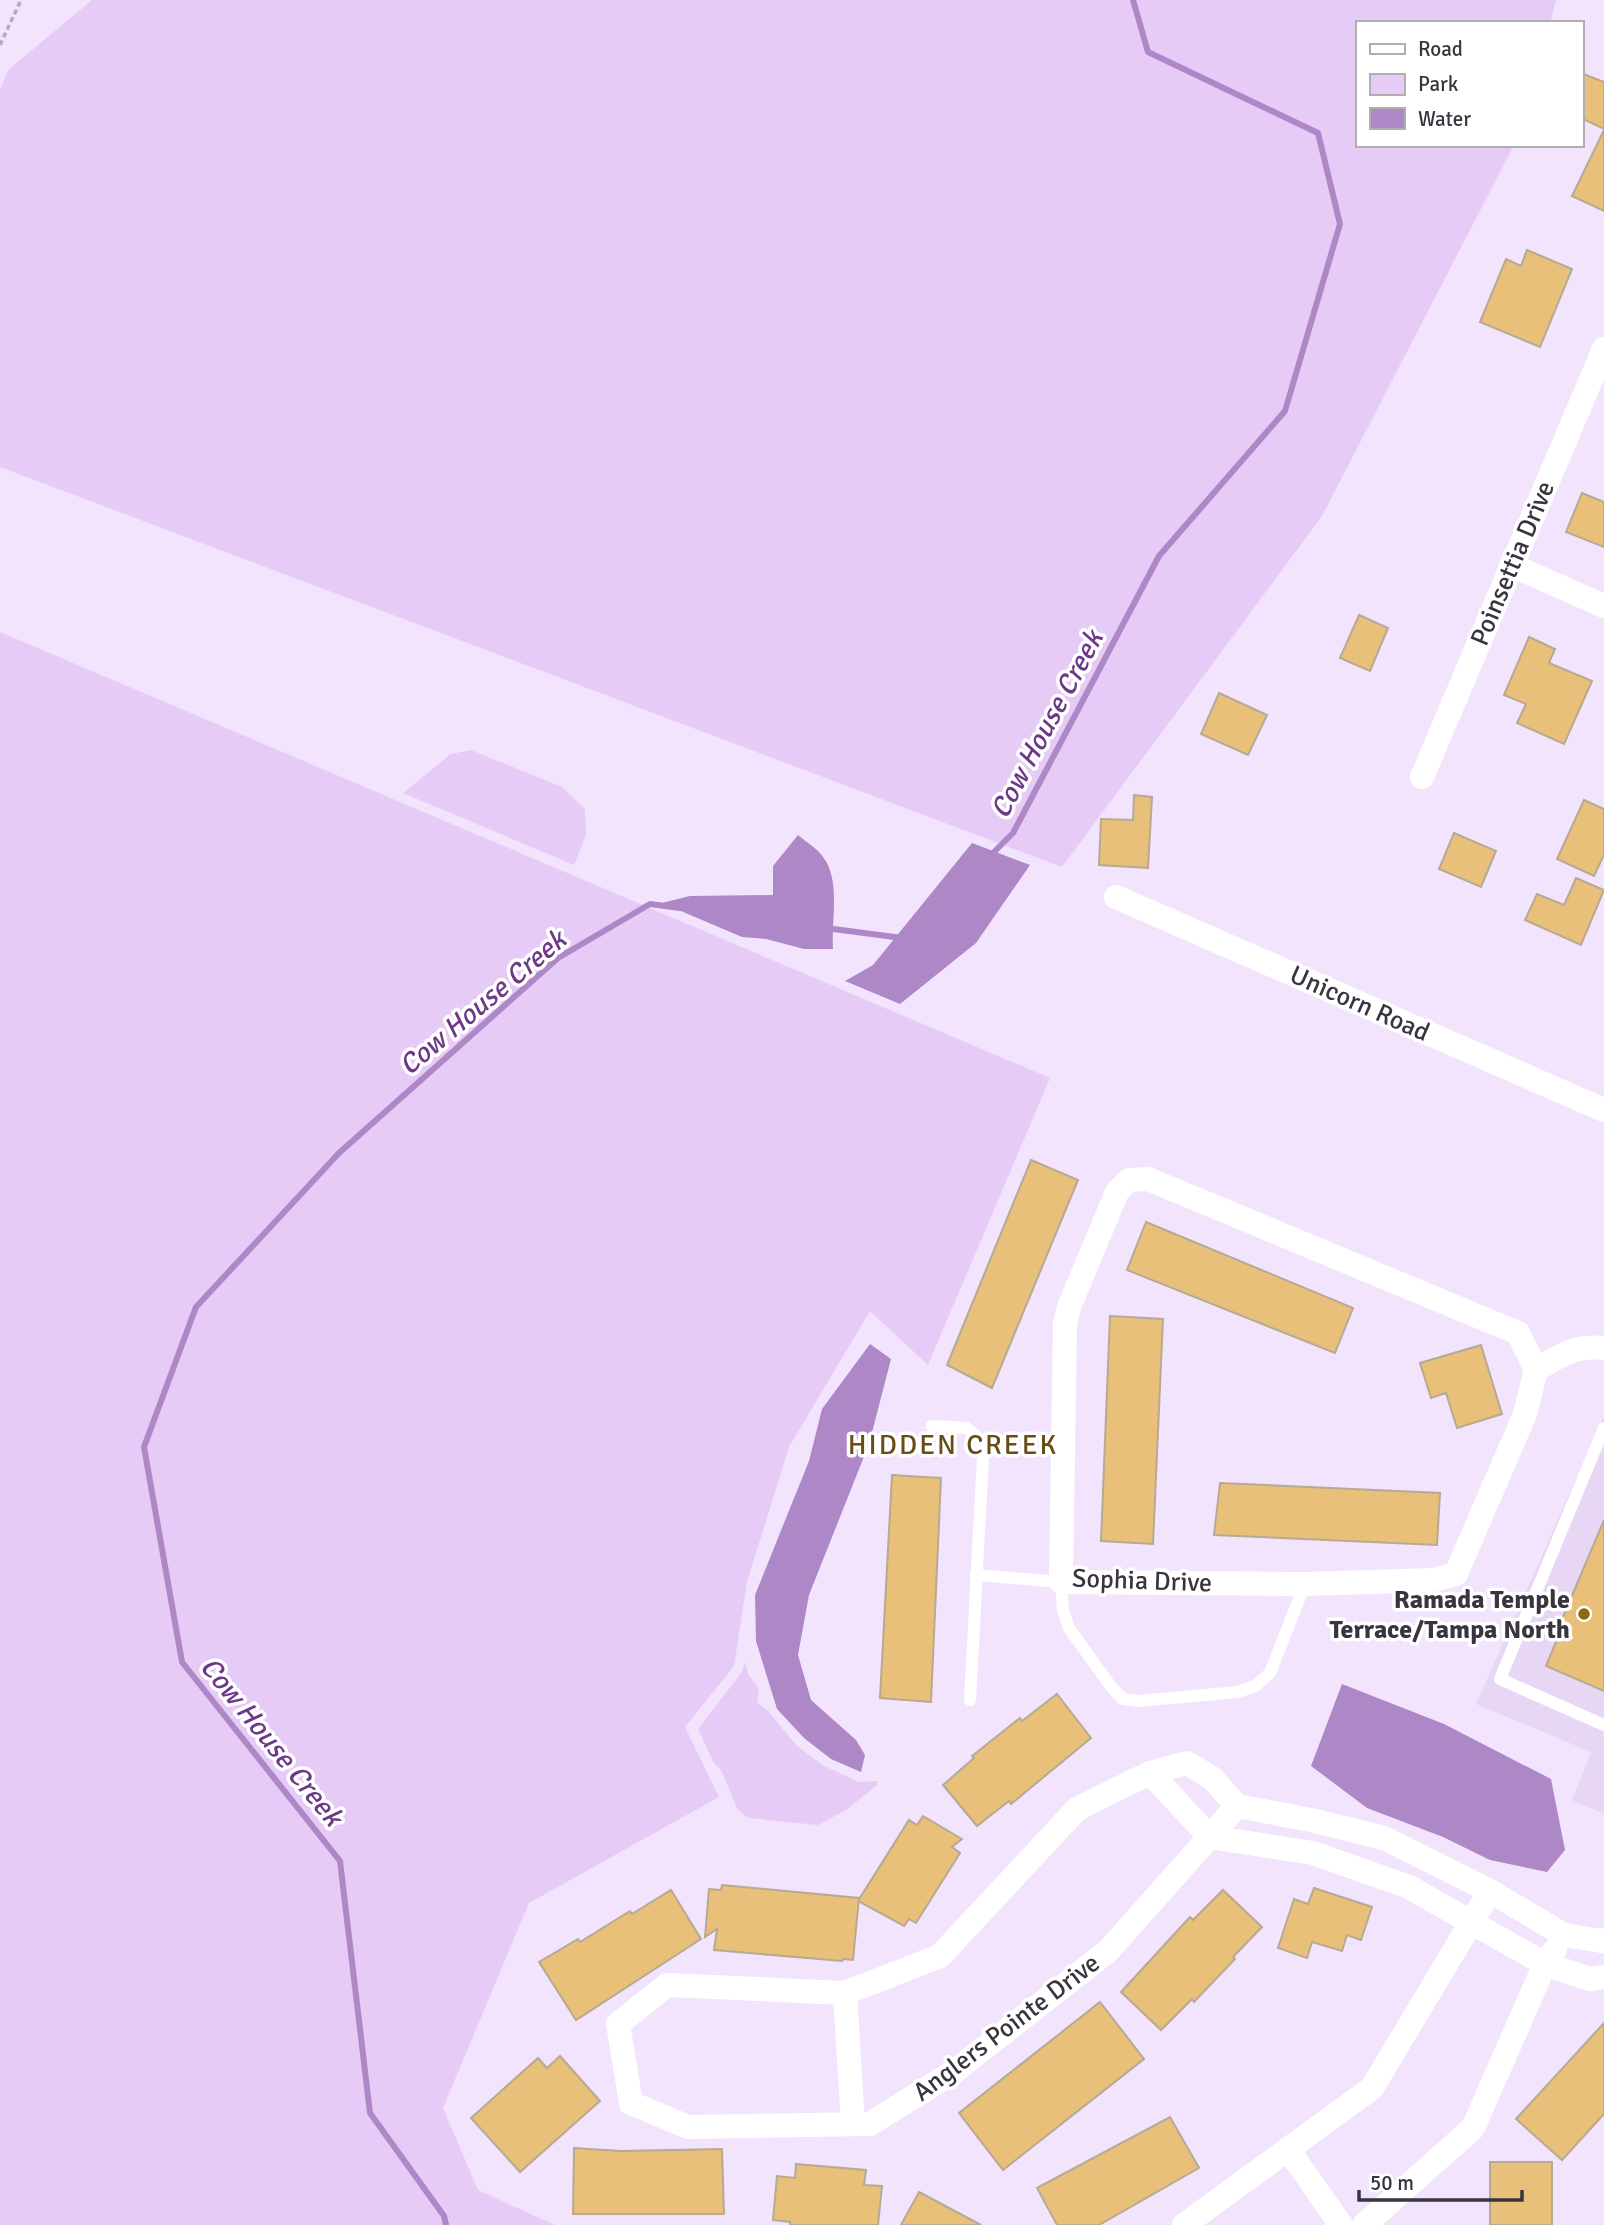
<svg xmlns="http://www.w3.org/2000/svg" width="1604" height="2225" viewBox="0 0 1604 2225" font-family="Signika,sans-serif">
<rect width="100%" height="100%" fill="#f2e4fc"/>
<polygon fill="#e8d6f5" points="1604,1416 1604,1814 1572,1800 1591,1752 1476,1704"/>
<g fill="#e5cbf6">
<polygon points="92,0 1556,0 1550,23 1357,23 1357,145 1514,145 1322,516 1062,867 0,467 0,90 8,70"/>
<polygon points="0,632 1050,1078 928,1365 870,1311 789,1447 747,1582 734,1666 685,1727 719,1797 529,1903 443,2108 478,2190 555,2225 0,2225"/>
<polygon points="471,750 562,787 585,809 586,835 574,865 403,793 451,754"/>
<polygon points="745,1662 748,1674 759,1689 757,1702 767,1710 797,1746 824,1766 859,1782 878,1781 877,1785 846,1810 818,1825 748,1818 738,1810 721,1770 714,1763 698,1729 742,1672"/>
</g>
<g fill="#ae87c7">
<path d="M798,835C806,842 817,848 823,857C841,880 831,920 833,949H804L766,939L742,937L662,903L690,896L773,895V866Z"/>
<polygon points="972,843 1030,865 976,943 900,1004 845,981 873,965"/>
<polygon points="870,1344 891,1359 869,1444 809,1595 798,1655 811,1700 856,1740 865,1755 861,1772 831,1759 804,1738 777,1709 756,1641 755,1595 809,1461 822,1409"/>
<polygon points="1342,1684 1444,1724 1551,1779 1565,1850 1547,1872 1490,1860 1443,1837 1367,1808 1311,1766"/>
</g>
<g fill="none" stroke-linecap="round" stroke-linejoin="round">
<g stroke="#ae87c7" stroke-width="6">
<polyline points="990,856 1013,833 1159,556 1285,411 1340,224 1318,133 1148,52 1133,0"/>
<polyline points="826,928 902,938"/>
<polyline points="446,2225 444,2216 370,2113 340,1861 182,1662 144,1447 196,1307 339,1153 558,958 650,904 680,908"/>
</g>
</g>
<g fill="#e8c079" stroke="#b7a993" stroke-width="2">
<polygon points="1581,73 1604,82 1604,129 1581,118"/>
<polygon points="1604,130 1604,211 1572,196"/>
<polygon points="1527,250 1572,269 1540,347 1480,322 1506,259 1521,266"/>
<polygon points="1582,493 1604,502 1604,547 1566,532"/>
<polygon points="1359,615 1388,628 1370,671 1340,658"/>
<polygon points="1529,637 1555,649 1549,663 1592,681 1564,744 1517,723 1526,704 1504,695"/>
<polygon points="1219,693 1267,715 1248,755 1201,734"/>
<polygon points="1134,795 1152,797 1148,868 1099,865 1101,819 1133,820"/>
<polygon points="1584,800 1604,809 1604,855 1594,876 1557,859"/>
<polygon points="1454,833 1496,851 1481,887 1439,869"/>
<polygon points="1576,878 1604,890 1581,945 1525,920 1537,894 1564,905"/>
<polygon points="1031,1160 1078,1180 992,1388 947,1365"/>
<polygon points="1146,1222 1353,1308 1335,1353 1127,1270"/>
<polygon points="1110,1316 1163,1319 1153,1544 1101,1541"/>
<polygon points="1481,1345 1502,1414 1457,1428 1446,1393 1431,1398 1420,1363"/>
<polygon points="892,1475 941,1478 931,1702 880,1698"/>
<polygon points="1220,1483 1440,1493 1437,1545 1214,1535"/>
<polygon points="1604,1520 1604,1691 1546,1666 1558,1637 1555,1636"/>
<polygon points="1057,1694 1091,1738 1011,1804 1009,1801 977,1826 943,1785 974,1758 972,1756 1020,1718 1022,1721"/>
<polygon points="923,1816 962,1839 952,1847 960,1853 916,1923 909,1919 904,1926 858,1901 909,1820 917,1825"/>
<polygon points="722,1885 859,1898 853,1960 843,1959 842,1961 714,1950 717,1929 705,1937 709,1889 721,1890"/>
<polygon points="1314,1888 1372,1907 1361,1940 1347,1935 1342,1951 1312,1942 1307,1958 1278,1948 1294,1899 1308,1904"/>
<polygon points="671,1890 701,1939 576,2020 539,1962 578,1939 580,1942 630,1911 632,1914"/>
<polygon points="1223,1890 1262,1927 1233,1957 1235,1959 1194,2002 1192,1999 1161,2030 1121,1992 1190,1917 1193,1920"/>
<polygon points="1100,2002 1144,2059 1003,2170 959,2113"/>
<polygon points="1604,2023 1604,2114 1562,2160 1516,2119"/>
<polygon points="560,2056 600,2101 520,2172 471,2118 538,2058 547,2068"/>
<polygon points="1170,2117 1199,2168 1099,2225 1057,2225 1037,2188"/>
<polygon points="574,2148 621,2151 722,2149 724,2214 573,2214"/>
<rect x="1490" y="2162" width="62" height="63"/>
<polygon points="796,2164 866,2170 864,2185 882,2186 878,2225 790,2225 790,2222 773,2220 777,2176 795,2178"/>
<polygon points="919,2192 981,2225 901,2225"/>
</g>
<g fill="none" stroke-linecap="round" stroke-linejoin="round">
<polyline stroke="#b6abbe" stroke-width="3.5" stroke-dasharray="5 3.5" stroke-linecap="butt" points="0,45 21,0"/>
<g stroke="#fff" stroke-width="12">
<polyline points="932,1426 967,1428 980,1439 983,1457 970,1700"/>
<polyline points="1604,1428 1500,1679 1604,1725"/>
<polyline points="976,1575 1061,1582 1063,1611 1069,1628 1112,1688 1123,1699 1138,1701 1238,1692 1255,1686 1270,1673 1305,1584"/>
</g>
<g stroke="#fff" stroke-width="24">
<polyline points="1511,565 1604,606"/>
<polyline points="1422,777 1604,349"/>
<polyline points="1116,897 1604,1110"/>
<path d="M1536,1370L1518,1333L1148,1179L1129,1180L1117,1192L1069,1307L1065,1323L1061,1582L1305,1584L1434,1580L1456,1574L1525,1414L1536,1370C1560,1355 1575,1345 1604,1348"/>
<polyline points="1150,1773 1210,1837"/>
<polyline points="1237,1806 1108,1951 955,2071 870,2124 688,2127 631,2103 618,2024 667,1985 845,1993 940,1956 1077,1809 1150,1773 1187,1763 1212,1778 1237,1806 1311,1820 1384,1838 1490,1891 1564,1935 1601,1941 1604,1940"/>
<polyline points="1210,1837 1313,1853 1409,1887 1545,1964 1590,1979 1604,1977"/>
<polyline points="845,1993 853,2124"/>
<polyline points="1288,2149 1341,2225"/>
<polyline points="1184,2225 1372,2088 1490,1891"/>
<polyline points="1364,2225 1473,2128 1545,1964 1555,1950"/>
</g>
</g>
<circle fill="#90680e" stroke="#fff" stroke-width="2.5" cx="1584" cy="1614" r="7"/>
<g text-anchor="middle" stroke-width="7" stroke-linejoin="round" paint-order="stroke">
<g font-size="26" fill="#39343d" stroke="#fff">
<text transform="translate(1512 563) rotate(-67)" y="9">Poinsettia Drive</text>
<text transform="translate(1360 1003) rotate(24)" y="9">Unicorn Road</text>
<text transform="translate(1142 1580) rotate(2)" y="9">Sophia Drive</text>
<text transform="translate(1006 2027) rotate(-37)" y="9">Anglers Pointe Drive</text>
</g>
<g font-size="26" font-weight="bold" fill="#39343d" stroke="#fff" text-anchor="end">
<text x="1570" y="1608">Ramada Temple<tspan x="1570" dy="30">Terrace/Tampa North</tspan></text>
</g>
<g font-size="28" font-style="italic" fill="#6b3987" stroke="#fff">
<text transform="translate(1046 724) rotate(-62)" y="10">Cow House Creek</text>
<text transform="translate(482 1002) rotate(-40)" y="10">Cow House Creek</text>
<text transform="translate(272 1741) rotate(51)" y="10">Cow House Creek</text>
</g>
<g font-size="28" letter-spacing="2" fill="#684c13" stroke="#fff">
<text x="953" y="1454">HIDDEN CREEK</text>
</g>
</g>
<rect x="1356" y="21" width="228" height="126" fill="#ffffff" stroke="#b0aeb1" stroke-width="2"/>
<rect x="1370" y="44" width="35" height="10" fill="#ffffff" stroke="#b0aeb1" stroke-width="2"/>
<text x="1418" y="56" font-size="21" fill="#39343d">Road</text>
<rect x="1370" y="74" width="35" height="21" fill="#e5cbf6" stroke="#b0aeb1" stroke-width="2"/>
<text x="1418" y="91" font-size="21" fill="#39343d">Park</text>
<rect x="1370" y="108" width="35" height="21" fill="#ae87c7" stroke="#b0aeb1" stroke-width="2"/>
<text x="1418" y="126" font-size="21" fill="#39343d">Water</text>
<path d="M1359 2190v10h163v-10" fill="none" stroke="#39343d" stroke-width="3.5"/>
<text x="1370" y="2190" font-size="21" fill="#39343d" stroke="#ffffff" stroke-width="5" paint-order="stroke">50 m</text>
</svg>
